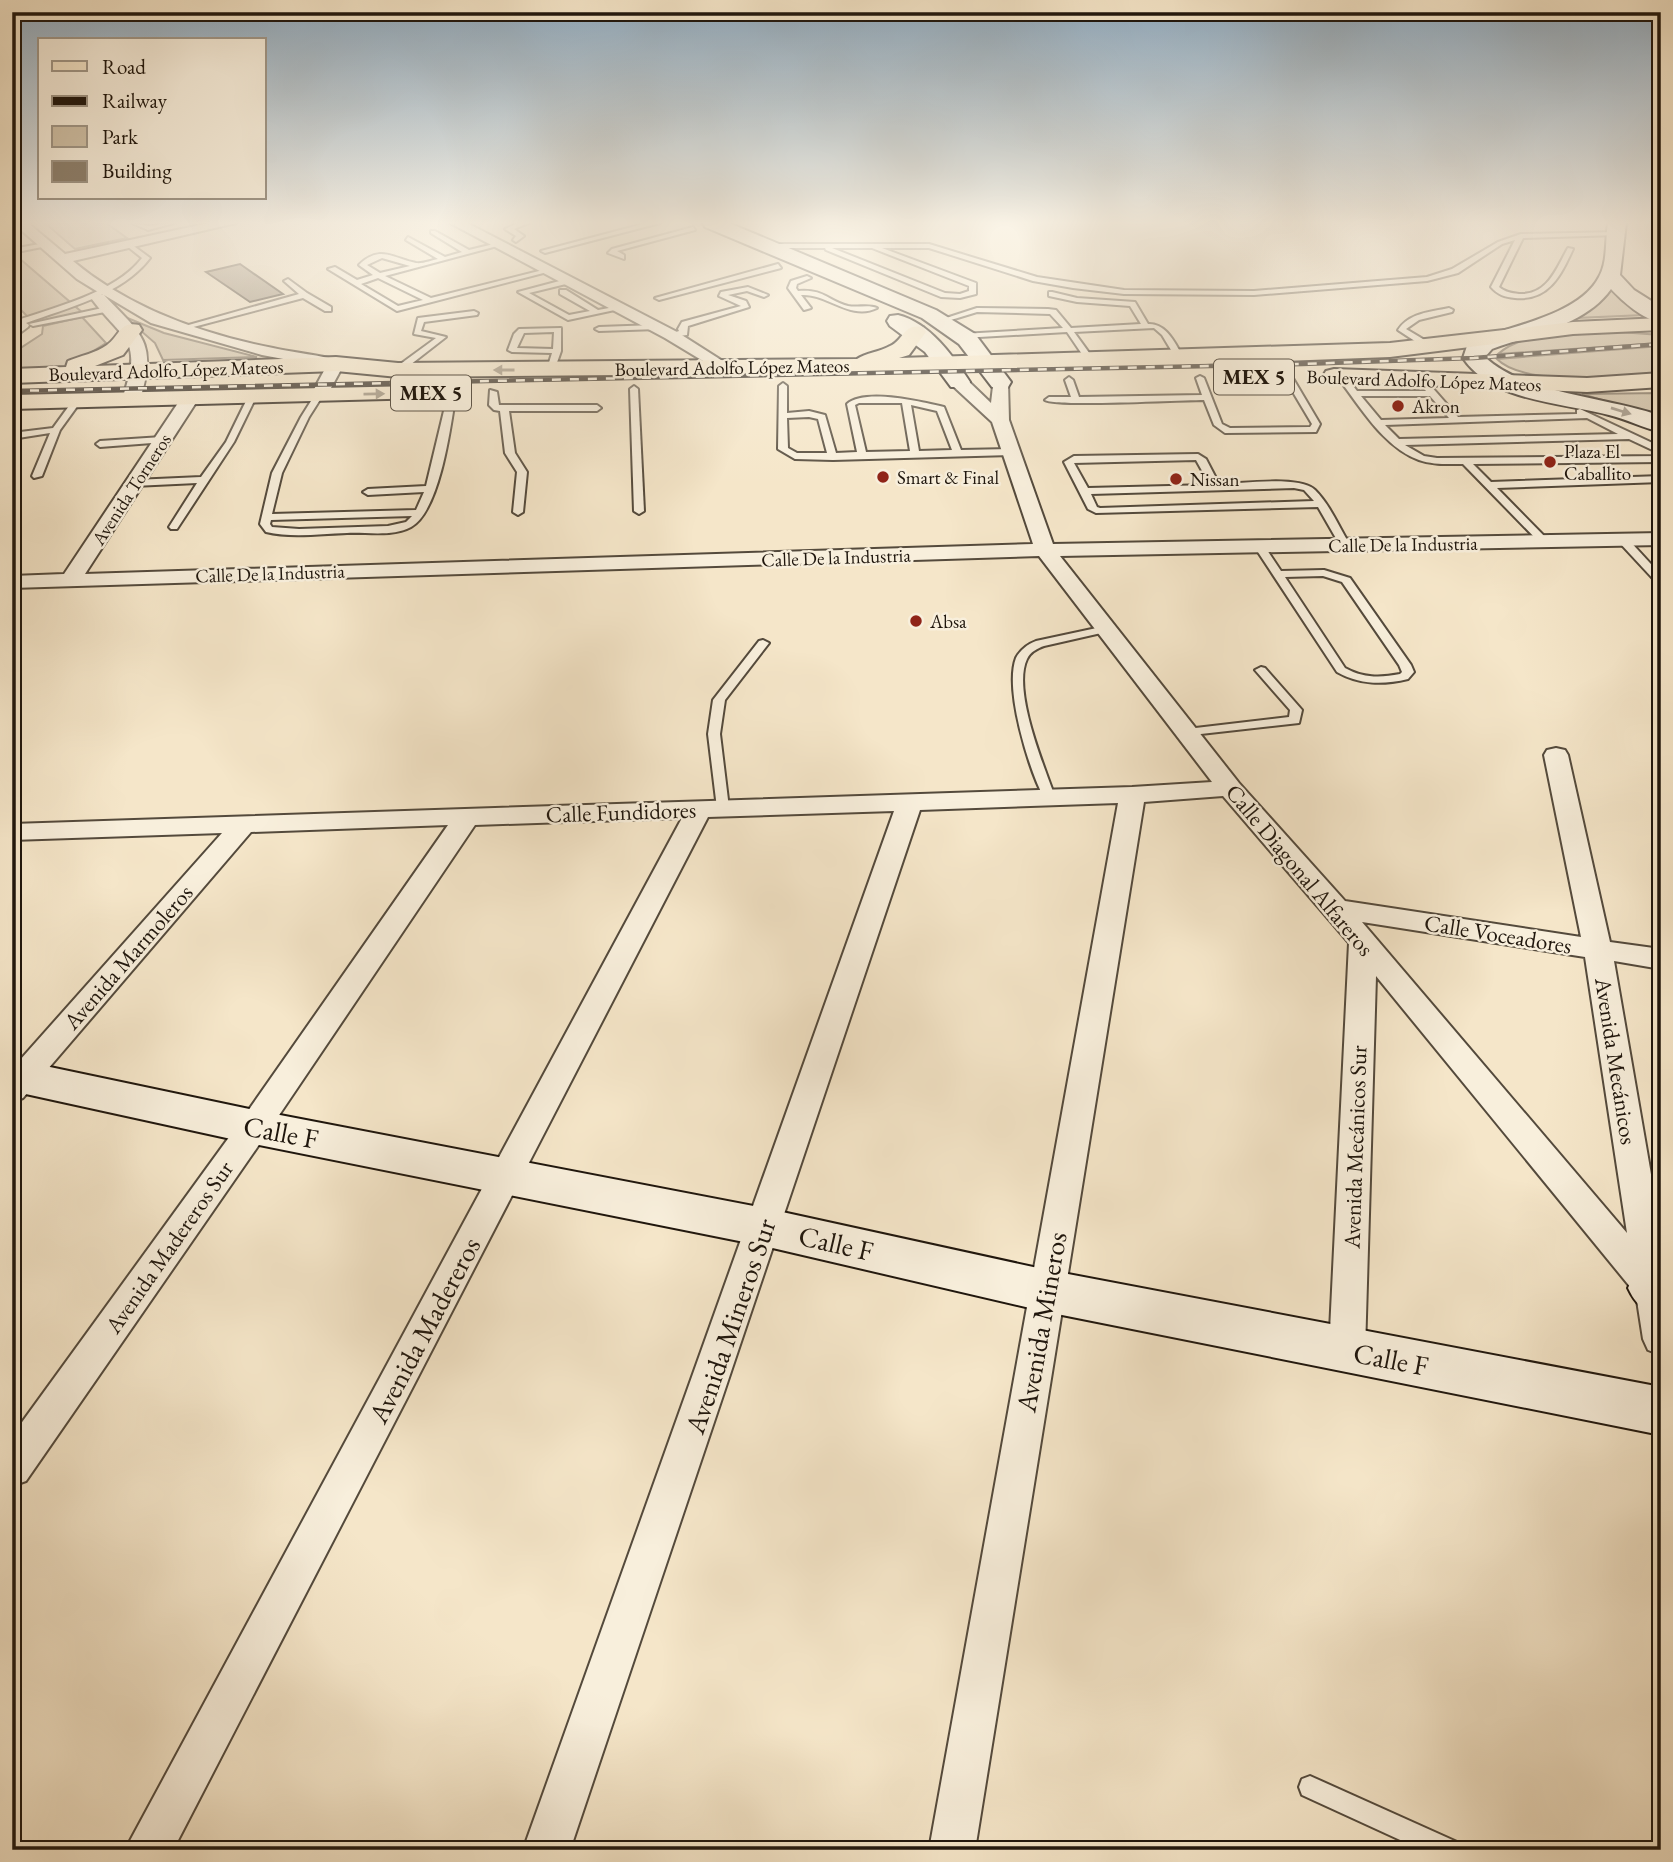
<svg xmlns="http://www.w3.org/2000/svg" width="1673" height="1862" viewBox="0 0 1673 1862" font-family="'EB Garamond',serif">
<rect width="100%" height="100%" fill="#f5e6c9"/>
<filter id="stains"><feTurbulence type="fractalNoise" baseFrequency=".00286" numOctaves="4"/><feColorMatrix values="0 0 0 0 .2 0 0 0 0 .09 0 0 0 0 .02 0 0 0 .5 -.17"/></filter>
<radialGradient id="worn" r=".72"><stop offset=".6" stop-color="#630" stop-opacity="0"/><stop offset="1" stop-color="#630" stop-opacity=".3"/></radialGradient>
<g fill="#d1c3a9" stroke="#786c5b" stroke-width="2">
<polygon points="45,223 106,223 127,238 75,249"/>
<polygon points="12,252 84,314 34,323 12,301"/>
<path d="M1613,283L1644,315L1575,318C1588,307 1609,303 1613,283Z"/>
<polygon points="82,317 106,343 68,367 12,370 12,350 22,347 42,334 43,326"/>
<polygon points="125,317 164,333 257,357 163,360 155,343"/>
<path d="M1605,331L1661,335V343L1498,354C1524,331 1572,333 1605,331Z"/>
<path d="M1661,346V375C1623,377 1524,387 1497,359Z"/>
<polygon points="1661,393 1661,418 1582,394"/>
</g>
<polygon fill="#8e826f" stroke="#1f160d" stroke-width="2" points="240,264 283,294 250,302 206,272"/>
<g fill="none" stroke-linecap="round" stroke-linejoin="round">
<defs>
<g id="lane">
<polygon points="132,223 149,226 174,223 148,230"/>
<polygon points="518,223 529,223 514,229 524,236 516,242 513,240 516,236 505,229"/>
<polygon points="647,223 660,223 545,253 541,251"/>
<polygon points="693,227 695,230 617,251 624,255 624,259 608,253 612,249"/>
<path d="M431,231H435L469,250L498,243L501,245L385,276L431,298L547,269L551,271L397,311L328,269L335,267L357,280L373,275L359,265C380,244 394,259 416,263C423,264 432,260 438,259L406,240L408,237L445,257L462,252L431,233ZM382,258L410,266L380,273L367,265ZM378,278L423,300L398,306L361,284Z"/>
<path d="M1615,232L1617,235L1523,238L1499,287C1505,292 1511,293 1519,294C1548,295 1556,269 1568,248L1573,249C1561,275 1549,301 1515,298C1505,297 1498,295 1491,287L1515,240L1502,244L1458,273L1427,281L1254,295L1124,294L1073,288L1033,281L929,248H882L976,283V294L960,298L941,297L826,250L825,248H771L768,246L771,244H929L1037,277L1124,290L1254,291L1427,277L1452,269L1498,242L1521,234ZM832,248H872L969,286V291L960,294L945,293Z"/>
<polygon points="45,243 47,246 12,253 12,249"/>
<path d="M127,244H131L150,258C122,295 67,308 26,323L29,325L28,327L12,339V333L21,324L12,327V322C52,308 116,293 142,258L127,246Z"/>
<polygon points="778,264 781,268 659,300 655,298"/>
<path d="M807,276L811,278L797,284L796,288L798,291C825,289 826,300 848,306C858,308 868,304 877,308C850,321 827,293 801,295L811,308L804,310L788,288L791,281Z"/>
<polygon points="288,279 307,293 331,307 331,311 325,311 303,298 182,330 178,328 299,294 284,281"/>
<polygon points="567,279 570,279 570,283 529,293 569,315 590,311 560,294 560,290 566,290 598,310 620,306 624,308 568,320 518,292"/>
<polygon points="748,287 768,295 764,297 747,291 728,295 746,301 749,307 688,326 687,335 671,337 667,335 679,331 678,329 682,322 741,306 719,296 721,292"/>
<path d="M1052,292L1077,298L1135,302L1148,324C1167,323 1175,344 1184,358L1177,360L1162,335L1154,328L1074,332L1095,361L1091,363H1088L1067,332L962,338L958,336L962,334L1063,328L1050,314L977,312L941,323L937,321L977,308L1048,309L1056,310L1071,328L1141,324L1130,306L1077,302L1049,296V292Z"/>
<polygon points="107,307 110,307 110,311 33,326 29,324"/>
<path d="M1449,308L1453,310L1452,312L1419,320L1406,329L1433,345V349H1427L1398,330C1409,313 1430,312 1449,308Z"/>
<polygon points="474,311 478,313 477,315 424,322 421,331 446,337 401,372 395,372 395,368 436,338 414,334 418,318"/>
<polygon points="655,325 659,327 658,329 599,331 595,329 599,327"/>
<path d="M561,328V351L554,371L547,369L552,353L512,352L508,350L514,334L519,329ZM554,332L553,349L517,348L524,333Z"/>
<path d="M1338,374H1344L1357,391H1426L1416,379L1423,377L1458,417L1577,414V410L1580,409L1661,447V454L1629,439L1405,445L1424,456L1437,458L1661,456V462L1473,464L1491,482L1661,476V482L1497,488L1549,541L1540,543L1463,464C1448,464 1433,465 1419,460C1383,447 1360,406 1338,378ZM1361,396H1430L1449,418L1381,420ZM1587,418L1618,434L1399,439L1385,425Z"/>
<path d="M1285,375H1291L1320,424L1316,432L1225,433L1214,425L1204,400C1180,400 1056,407 1045,400L1049,397H1071L1065,380L1069,377L1073,380L1079,397L1202,395L1196,378L1200,376L1204,378L1222,424L1230,428L1310,427L1312,424L1284,377Z"/>
<path d="M783,383L787,386V413L809,411L825,415L836,453L857,452L847,404C865,388 922,402 944,407L961,450L1011,449L1016,452L1011,455L833,460L795,459L778,449L779,386ZM859,403H902L910,451L866,452L855,405ZM911,405L937,411L952,450L919,451ZM809,417L818,419L827,453H797L788,448L787,418Z"/>
<polygon points="634,386 638,389 644,511 639,514 634,511 630,389"/>
<path d="M449,390L456,392C451,425 440,511 411,527C393,537 367,532 347,533C320,534 292,538 266,532L260,524L272,473L301,417L316,393L323,395L309,417L282,473L272,514L416,510L424,492L368,495L363,492L368,489L426,486ZM412,516L406,522L388,526L299,529L272,527L270,524L271,520Z"/>
<polygon points="490,390 497,392 499,405 597,405 601,408 597,411 509,411 515,453 527,472 523,512 518,515 513,512 517,472 505,453 500,411 494,410 489,405"/>
<polygon points="249,395 256,397 234,442 177,529 171,529 169,527 197,483 134,486 129,483 134,480 201,477 226,442"/>
<polygon points="74,399 81,401 60,430 42,476 34,478 32,476 50,433 12,439 12,433 53,428"/>
<polygon points="162,437 166,440 165,442 100,447 96,444 100,441"/>
<path d="M1198,454L1206,459L1219,484C1240,484 1300,475 1315,490C1330,505 1339,527 1350,545L1341,547L1318,507L1096,513L1088,509L1064,462L1074,456ZM1196,460L1210,485L1088,488L1074,463ZM1294,488L1304,490L1314,501L1100,508L1097,507L1091,494Z"/>
<polygon points="1622,536 1626,537 1661,575 1661,584 1657,583 1618,541 1617,539"/>
<path d="M1259,543L1263,544L1281,571L1324,570L1350,578L1411,665L1414,672L1408,679C1383,685 1360,685 1337,672L1254,546ZM1323,576L1342,582L1399,665L1402,672L1400,674C1380,678 1363,678 1345,668L1285,577Z"/>
<path d="M1106,626L1110,627V631L1044,646C1038,648 1030,652 1027,659C1012,690 1044,766 1055,797L1049,801L1045,800C1029,770 1004,689 1016,658C1020,650 1028,644 1036,641Z"/>
<polygon points="763,640 769,643 725,700 720,734 729,808 723,812 717,808 708,734 713,700 759,641"/>
<polygon points="1261,667 1265,668 1302,710 1299,723 1183,736 1181,733 1183,730 1187,729 1289,717 1290,710 1255,670"/>
<polygon points="1310,1776 1457,1842 1461,1850 1422,1850 1302,1795 1299,1787 1302,1779"/>
</g>
<g id="street">
<path d="M13,223H28L65,254L209,223H236L73,261C129,308 202,334 273,348C296,353 319,355 342,361L344,364L325,399H313L311,395L326,367L262,355L151,323L104,295C141,334 158,342 140,399L131,404L125,403L122,399C144,338 124,342 91,298L93,295H103L77,279Z"/>
<polygon points="450,223 467,223 677,332 732,367 730,370 718,370 665,338"/>
<path d="M959,377L965,378L991,403L994,378L1000,377L1008,382L1009,420L1053,544L1661,533V545L1060,556L1239,783L1345,901L1581,937L1544,755L1547,750L1556,748L1565,750L1568,755L1610,942L1661,949V969L1614,961L1661,1232V1355L1648,1350L1643,1339L1636,1294L1376,976L1365,1351L1360,1362L1347,1367L1334,1362L1329,1351L1349,943L1223,796L1144,802L975,1850H929L1118,803L920,810L570,1850H523L894,811L708,817L173,1850H125L682,818L475,825L265,1136L26,1481L12,1486V1436L243,1118L448,825L251,832L23,1098L12,1102V1069L222,833L12,840V824L1132,787L1212,782L1039,556L12,588V576L64,574L184,394L190,393L199,398L85,574L1033,544L992,422L953,386L951,382ZM1362,922L1585,957L1627,1233Z"/>
</g>
<g id="secondary">
<polygon points="703,223 729,223 936,310 975,334 1011,382 1008,387 992,387 959,344 922,318 705,227"/>
<path d="M1608,223H1626L1620,275L1634,290L1661,307V323C1643,319 1623,302 1611,289C1585,326 1531,334 1492,349L1485,357C1523,394 1609,397 1661,416V432C1643,428 1626,419 1609,415C1561,402 1493,402 1463,358L1467,346L1476,339C1513,326 1580,314 1599,277C1608,261 1605,240 1608,223Z"/>
<path d="M898,315C930,323 953,356 970,382L967,387H951L925,352L890,326L887,321L890,316Z"/>
<polygon points="12,1059 254,1110 764,1208 1047,1270 1661,1387 1661,1435 1047,1312 764,1246 254,1144 12,1091"/>
<path d="M1652,1267L1661,1271V1317C1643,1310 1636,1305 1628,1288L1635,1273Z"/>
</g>
<g id="primary">
<path d="M1661,318V330L1573,334L1390,357L1180,365L856,373L398,377L336,371L12,383V369L66,367L68,361C80,356 96,353 107,345C120,336 119,321 139,325L142,330L123,355L95,366L336,357L398,363L857,359C866,353 879,352 890,346C904,340 903,323 923,327L926,332L909,355L899,358L1390,343L1573,322Z"/>
<polygon points="1334,369 1587,378 1661,373 1661,387 1587,392 1326,381 1323,376 1326,371"/>
<polygon points="417,386 425,388 429,393 425,398 12,409 12,395"/>
</g>
</defs>
<use href="#lane" stroke="#544a3c" stroke-width="4"/>
<use href="#street" stroke="#544a3c" stroke-width="4"/>
<use href="#secondary" stroke="#1f160d" stroke-width="4"/>
<use href="#primary" stroke="#1f160d" stroke-width="4"/>
<use href="#lane" fill="#f8efdc" fill-rule="evenodd"/>
<use href="#street" fill="#f8efdc" fill-rule="evenodd"/>
<use href="#secondary" fill="#f8efdc" fill-rule="evenodd"/>
<use href="#primary" fill="#f5e6c9" fill-rule="evenodd"/>
<defs>
<polyline id="rail" points="12,391 1302,364 1474,358 1661,344"/>
</defs>
<use href="#rail" stroke="#1f160d" stroke-width="4.5"/>
<use href="#rail" stroke="#f8efdc" stroke-width="2.5" stroke-dasharray="9" stroke-linecap="butt"/>
</g>
<defs><path id="oneway-solid" d="M-6-.8H1V-3.2L6.5 0L1 3.2V.8H-6Z" transform="scale(1.75)"/></defs>
<g fill="#958874">
<use href="#oneway-solid" transform="translate(504 370) rotate(180)"/>
<use href="#oneway-solid" transform="translate(374 394) rotate(-1)"/>
</g>
<use fill="#968d7f" href="#oneway-solid" transform="translate(1621 411) rotate(17)"/>
<linearGradient id="sky" x2="0" y2="1"><stop stop-color="#90acc2"/><stop offset="0.46" stop-color="#faf4e7"/><stop offset="1" stop-color="#faf4e7" stop-opacity="0"/></linearGradient>
<rect width="1673" height="484" fill="url(#sky)"/>
<g fill="#8f2418" stroke="#f8efdc" stroke-width="2.5">
<circle cx="1398" cy="406" r="7"/>
<circle cx="1550" cy="462" r="7"/>
<circle cx="883" cy="477" r="7"/>
<circle cx="1176" cy="479" r="7"/>
<circle cx="916" cy="621" r="7"/>
</g>
<g text-anchor="middle" stroke-width="5" stroke-linejoin="round" paint-order="stroke">
<g font-size="19" fill="#1f160d" stroke="#f8efdc">
<text transform="translate(732 367) rotate(-1)" y="7">Boulevard Adolfo López Mateos</text>
<text transform="translate(166 370) rotate(-2)" y="7">Boulevard Adolfo López Mateos</text>
<text transform="translate(1424 380) rotate(2)" y="7">Boulevard Adolfo López Mateos</text>
<text transform="translate(131 489) rotate(-57)" y="7">Avenida Torneros</text>
<text transform="translate(1403 544) rotate(-1)" y="7">Calle De la Industria</text>
<text transform="translate(836 557) rotate(-2)" y="7">Calle De la Industria</text>
<text transform="translate(270 573) rotate(-2)" y="7">Calle De la Industria</text>
</g>
<g font-size="19" fill="#1f160d" stroke="#f8efdc" text-anchor="start">
<text x="1412" y="413">Akron</text>
<text x="1564" y="458">Plaza El<tspan x="1564" dy="22">Caballito</tspan></text>
<text x="897" y="484">Smart &amp; Final</text>
<text x="1190" y="486">Nissan</text>
<text x="930" y="628">Absa</text>
</g>
<g fill="#f8efdc" stroke="#60574b" stroke-width="2">
<rect x="1214" y="359.5" width="80" height="35" rx="5"/>
<rect x="391" y="375.5" width="80" height="35" rx="5"/>
</g>
<g font-size="21" font-weight="bold" fill="#1f160d">
<text x="1254" y="384">MEX 5</text>
<text x="431" y="400">MEX 5</text>
</g>
<g font-size="23" fill="#1f160d" stroke="#f8efdc">
<text transform="translate(621 812) rotate(-2)" y="8">Calle Fundidores</text>
<text transform="translate(1300 870) rotate(50)" y="8">Calle Diagonal Alfareros</text>
<text transform="translate(1498 934) rotate(9)" y="8">Calle Voceadores</text>
<text transform="translate(128 957) rotate(-49)" y="8">Avenida Marmoleros</text>
<text transform="translate(1616 1061) rotate(81)" y="8">Avenida Mecánicos</text>
<text transform="translate(1355 1147) rotate(-88)" y="8">Avenida Mecánicos Sur</text>
<text transform="translate(169 1247) rotate(-55)" y="8">Avenida Madereros Sur</text>
</g>
<g font-size="28" fill="#1f160d" stroke="#f8efdc">
<text transform="translate(281 1132) rotate(11)" y="10">Calle F</text>
<text transform="translate(836 1243) rotate(13)" y="10">Calle F</text>
<text transform="translate(1041 1322) rotate(-80)" y="10">Avenida Mineros</text>
<text transform="translate(730 1326) rotate(-71)" y="10">Avenida Mineros Sur</text>
<text transform="translate(424 1330) rotate(-62)" y="10">Avenida Madereros</text>
<text transform="translate(1391 1359) rotate(11)" y="10">Calle F</text>
</g>
</g>
<rect width="1673" height="1862" fill="none" stroke="#f5e6c9" stroke-width="42"/>
<rect x="14" y="14" width="1645" height="1834" fill="none" stroke="#1f160d" stroke-width="3.5"/>
<rect x="21" y="21" width="1631" height="1820" fill="none" stroke="#1f160d" stroke-width="2"/>
<rect x="38" y="38" width="228" height="161" fill="#f8efdc" stroke="#a19889" stroke-width="2"/>
<rect x="52" y="61" width="35" height="10" fill="#f5e6c9" stroke="#a19889" stroke-width="2"/>
<text x="102" y="74" font-size="21" fill="#1f160d">Road</text>
<rect x="52" y="96" width="35" height="10" fill="#1f160d" stroke="#a19889" stroke-width="2"/>
<text x="102" y="108" font-size="21" fill="#1f160d">Railway</text>
<rect x="52" y="126" width="35" height="21" fill="#d1c3a9" stroke="#a19889" stroke-width="2"/>
<text x="102" y="144" font-size="21" fill="#1f160d">Park</text>
<rect x="52" y="161" width="35" height="21" fill="#8e826f" stroke="#a19889" stroke-width="2"/>
<text x="102" y="178" font-size="21" fill="#1f160d">Building</text>
<rect width="100%" height="100%" filter="url(#stains)"/>
<rect width="100%" height="100%" fill="url(#worn)"/>
</svg>
